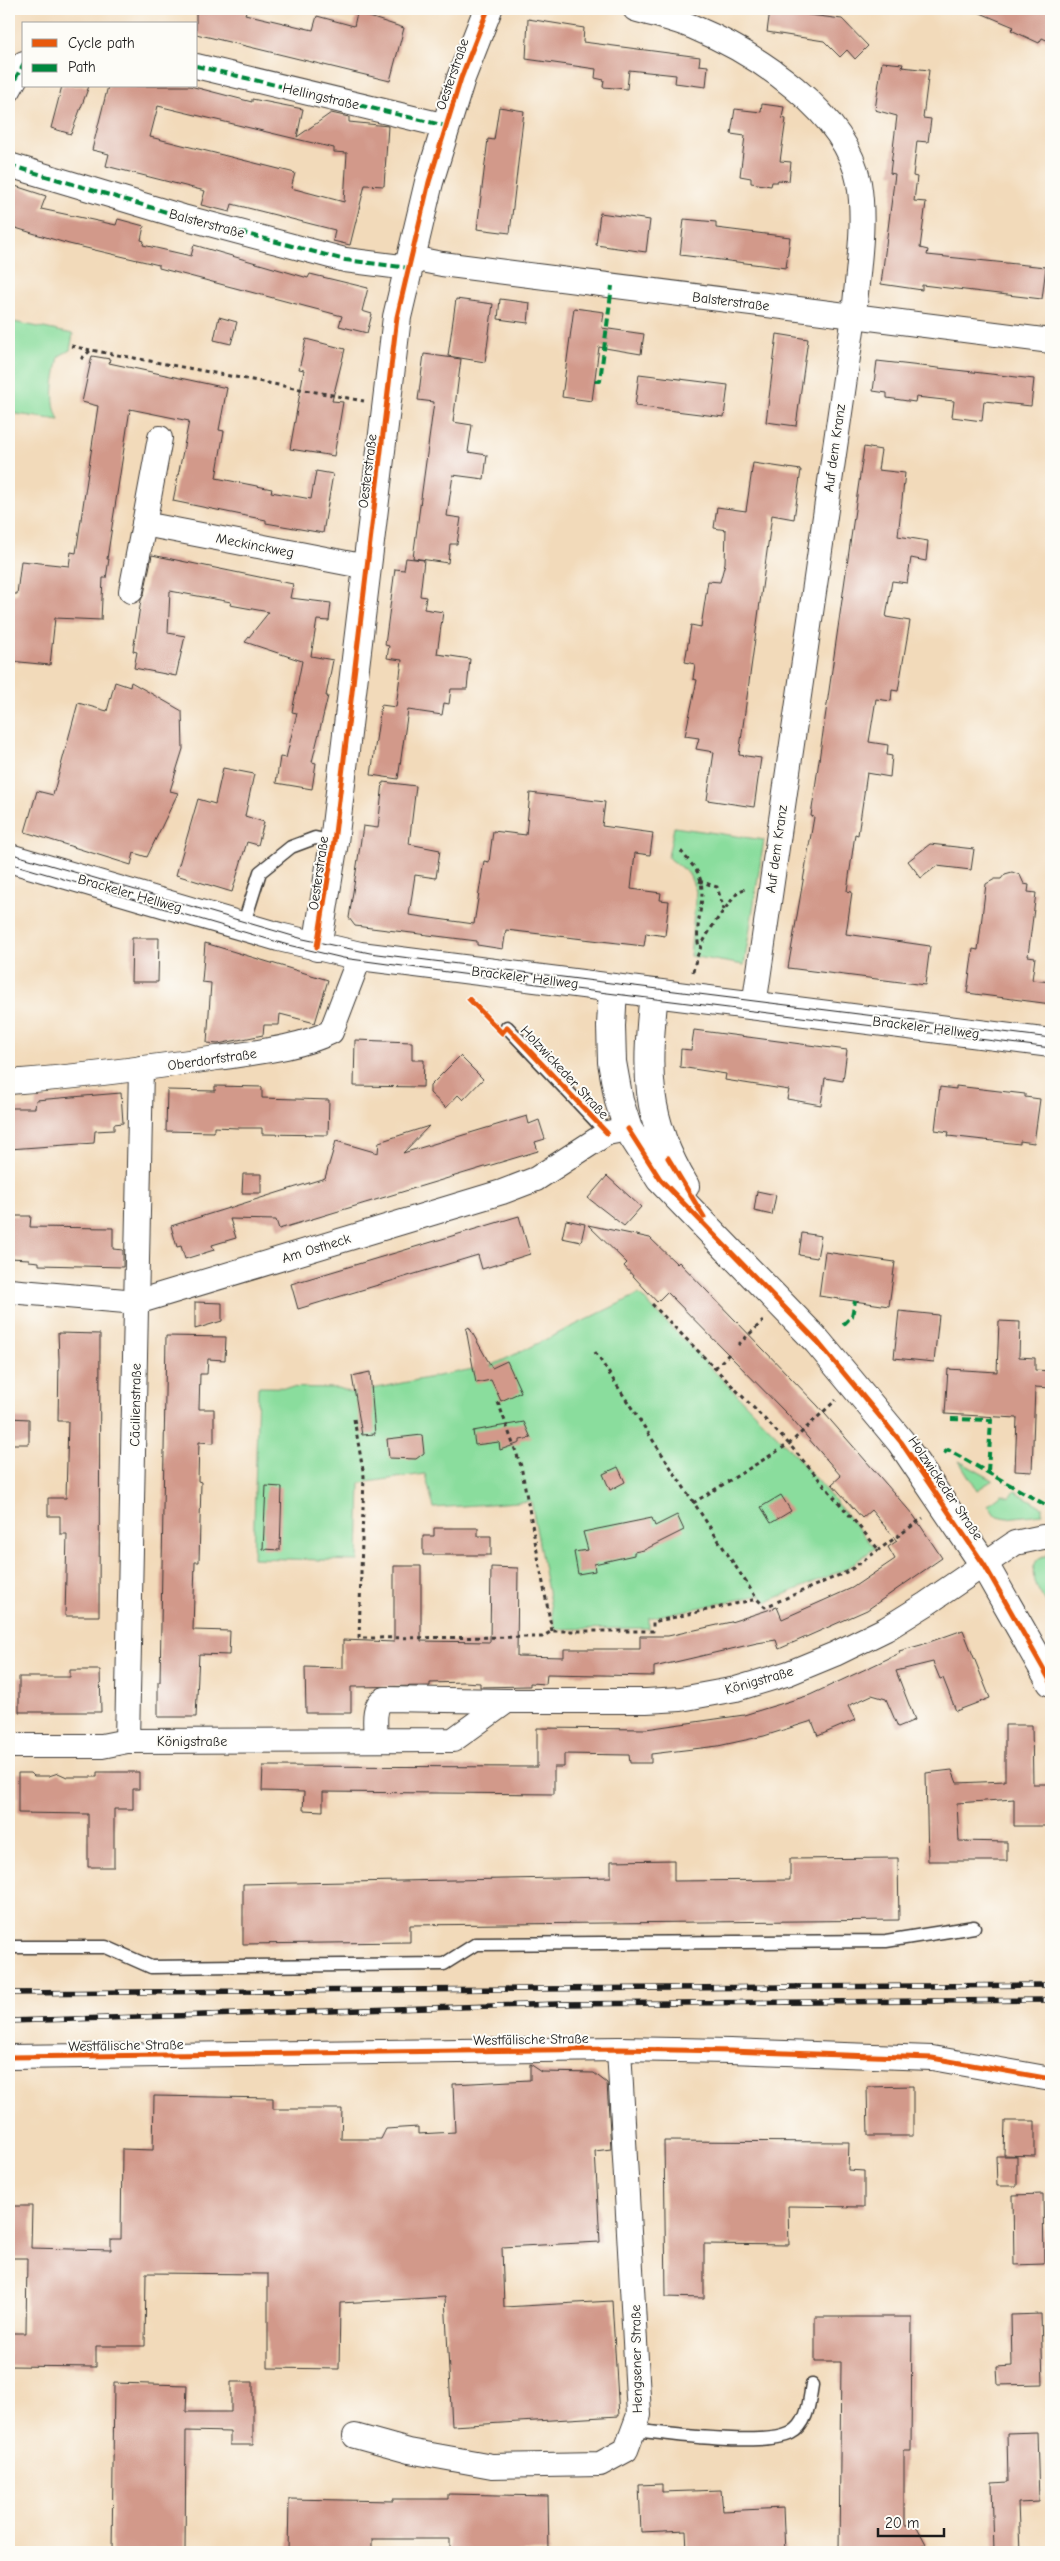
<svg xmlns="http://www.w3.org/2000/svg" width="1060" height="2561" viewBox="0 0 1060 2561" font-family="'Comic Neue',sans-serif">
<rect width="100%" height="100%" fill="#fdfcf7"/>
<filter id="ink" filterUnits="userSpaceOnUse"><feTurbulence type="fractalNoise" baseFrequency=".02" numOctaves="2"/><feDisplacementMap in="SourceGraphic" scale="10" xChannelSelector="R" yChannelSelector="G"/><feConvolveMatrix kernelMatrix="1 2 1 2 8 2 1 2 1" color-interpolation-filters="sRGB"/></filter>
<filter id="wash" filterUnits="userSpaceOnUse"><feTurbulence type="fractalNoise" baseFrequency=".0096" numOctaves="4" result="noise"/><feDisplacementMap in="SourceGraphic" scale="20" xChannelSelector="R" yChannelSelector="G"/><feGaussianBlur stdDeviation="1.12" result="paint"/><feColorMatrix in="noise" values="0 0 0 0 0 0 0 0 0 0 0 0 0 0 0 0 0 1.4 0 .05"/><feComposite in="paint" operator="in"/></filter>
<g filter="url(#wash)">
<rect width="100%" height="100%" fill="#f2daba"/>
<g fill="#8add9d" stroke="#537c5c">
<path d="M9,321L73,334L70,350L59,356C55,378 49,399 59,420L9,413Z"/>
<polygon points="674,827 764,840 744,965 690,956 696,891 689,874 668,857"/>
<polygon points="639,1294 789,1448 875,1548 846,1569 766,1602 761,1595 649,1618 649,1628 555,1629 531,1501 434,1508 425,1474 360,1483 358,1561 253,1558 258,1387 339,1388 352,1393 493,1365"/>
<polygon points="959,1461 993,1480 977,1490"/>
<polygon points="1015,1491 1042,1507 1042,1514 1006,1518 995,1515 988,1505 1002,1494 1010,1497"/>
<path d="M1051,1553V1611C1042,1595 1026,1578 1037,1560Z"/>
</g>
<g id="blocks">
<g fill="#d2998a" fill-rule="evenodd">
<polygon points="196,9 247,9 245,14 313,30 317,16 354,26 357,13 404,28 390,81 196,34"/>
<polygon points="971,9 1051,9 1051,42 1042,38 1039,43 1011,30 1014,27"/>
<polygon points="770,10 842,19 868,46 855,59 847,50 840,57 824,41 767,32"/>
<polygon points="528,19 584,28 583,42 700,57 699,65 708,66 706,87 675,83 676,75 629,70 627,89 603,87 604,80 595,78 596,69 526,59"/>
<polygon points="882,62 903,64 902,67 929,70 923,118 931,119 928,142 917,141 913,176 917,177 914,201 926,202 920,248 928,250 927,255 1046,267 1042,299 922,285 922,290 881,284 895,174 890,173 897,116 875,110"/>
<polygon points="62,86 89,86 71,134 51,128"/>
<path d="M108,86H190L252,102V99L303,109L297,137L331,113L349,117V122L388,126L384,186L365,185L350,245L333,241L335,230L232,204L230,212L201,205L205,191L106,166L109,154L92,150ZM158,106L334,148V152L347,153L344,202L291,188L295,173L150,137Z"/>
<polygon points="762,104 784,107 782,118 786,119 780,161 791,162 789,181 778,180 777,182 772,182 771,186 751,183 751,178 740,176 745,136 731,134 735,109 761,112"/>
<polygon points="499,107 524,111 510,233 477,229 488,139 494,140"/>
<polygon points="9,184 46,196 41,209 116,225 118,219 144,226 141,240 144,241 143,245 191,256 194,245 308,278 310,274 368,288 362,311 372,314 367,333 339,326 342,316 159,268 159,265 69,244 9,226"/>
<polygon points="600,213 650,220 646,252 596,245"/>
<polygon points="684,219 716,222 716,228 790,237 786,268 680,255"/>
<polygon points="456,299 493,304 485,362 448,356"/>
<polygon points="500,299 530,303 528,323 498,319"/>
<polygon points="574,308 604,312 602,328 644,334 641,354 599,347 592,401 562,397"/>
<polygon points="219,317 237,322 231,344 214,340"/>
<polygon points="777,334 808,339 796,426 766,422"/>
<polygon points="306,339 345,349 332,401 343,402 334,456 290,449 304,370 299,369"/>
<polygon points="424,354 461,359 453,422 472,425 468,452 487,455 484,479 453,475 447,516 461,518 457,544 450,544 448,563 413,558 434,402 418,400"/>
<polygon points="92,356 110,359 109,363 227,388 219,430 224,431 216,478 272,489 271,492 311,499 316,471 333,474 323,533 266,523 266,520 173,501 189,421 130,409 107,559 109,559 106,578 103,578 101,620 55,618 50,665 10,661 14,627 10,627 13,594 17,594 21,561 69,566 71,552 76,553 98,406 82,402"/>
<polygon points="877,361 1034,379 1031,406 984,401 982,421 952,417 954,401 916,397 915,402 887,398 887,393 873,391"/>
<polygon points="639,374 728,385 724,417 635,406"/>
<polygon points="864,447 881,450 878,470 905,473 898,536 928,541 926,561 911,558 907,583 892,581 886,617 910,621 898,691 892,690 891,701 876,699 869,742 888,745 887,755 892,756 890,777 867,773 858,835 855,834 847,891 852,892 846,934 930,946 925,985 788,968 814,817 811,816"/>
<polygon points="753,463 801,470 794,519 772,515 739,755 761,758 754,807 707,800 714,752 696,749 699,738 685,736 697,680 693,679 695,664 685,662 691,625 701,627 708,581 720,582 725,563 726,530 714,528 717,507 746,511"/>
<polygon points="152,555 293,584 290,598 331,603 329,621 317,620 311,656 333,660 326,696 328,696 312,762 316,763 312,789 276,783 280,757 286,758 297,713 292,712 302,661 245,642 269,612 230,605 231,602 170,591 168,633 185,636 176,676 134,668 137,652 133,651 141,600 144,594"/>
<polygon points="406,558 424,560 420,596 426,597 424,609 443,612 437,654 470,659 467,689 451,689 449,704 444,703 442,715 408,710 398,779 371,775 381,705 396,707 402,660 387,658 389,646 385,645 395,569 404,570"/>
<polygon points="115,682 130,687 131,682 182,711 183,749 170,791 178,793 147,857 134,853 131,865 25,832 37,791 53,795 78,703 107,711"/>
<polygon points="223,768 254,774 245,816 264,822 258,845 247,842 232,892 176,875 198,799 215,804"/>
<polygon points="383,782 416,786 409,844 440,850 436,878 415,875 409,915 474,924 484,861 489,862 493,831 526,835 530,793 605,802 602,826 653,833 650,855 635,853 631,889 661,893 660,900 669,901 665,936 646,933 644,946 506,930 503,949 477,945 477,941 355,926 349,918 363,826 378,828"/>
<polygon points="930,844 974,849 971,870 937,866 921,878 908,861"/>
<polygon points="1012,872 1020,875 1024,884 1029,885 1028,892 1036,893 1028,956 1035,957 1032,980 1051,982 1051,1004 967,993 973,949 978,950 986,884 995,879 1001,879 1005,874"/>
<polygon points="132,938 159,938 158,982 131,982"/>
<polygon points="205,943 328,980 315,1023 280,1014 279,1025 264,1025 263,1035 218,1044 207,1043 211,983 202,982"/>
<polygon points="694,1030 847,1050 843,1081 825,1078 821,1105 787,1099 789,1090 725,1080 726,1074 680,1067 681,1049 691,1050"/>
<polygon points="355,1040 412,1042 412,1060 424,1060 423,1087 354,1086"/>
<polygon points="460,1056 483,1079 463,1100 458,1095 446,1108 430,1093 430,1086"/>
<polygon points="215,1086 262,1087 262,1098 329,1100 328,1135 262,1134 262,1128 238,1128 214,1127 214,1132 166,1131 167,1090 215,1091"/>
<polygon points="956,1086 1025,1094 1025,1097 1040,1099 1034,1143 1020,1141 1020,1144 948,1136 949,1132 935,1130 940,1087 956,1089"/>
<polygon points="121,1093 123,1123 114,1124 114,1130 95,1131 94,1143 9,1149 10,1108 35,1108 36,1100"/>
<polygon points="527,1116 529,1124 539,1120 545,1139 535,1142 538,1151 279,1229 276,1220 230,1219 236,1238 212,1245 214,1250 185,1259 181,1246 177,1247 171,1226 325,1178 336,1141 378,1153 379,1142 429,1126 403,1153"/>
<polygon points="243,1174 261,1174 261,1193 242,1193"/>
<polygon points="607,1176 641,1207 624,1226 588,1198"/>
<polygon points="757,1191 776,1195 772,1215 754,1211"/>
<polygon points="9,1216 31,1216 30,1227 113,1228 113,1249 123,1250 123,1267 39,1265 39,1262 29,1261 29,1259 9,1258"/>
<polygon points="519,1216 530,1254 482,1269 478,1255 298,1309 291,1284"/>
<polygon points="566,1220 585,1224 581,1242 562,1238"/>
<polygon points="588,1225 650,1238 677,1264 679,1262 818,1406 914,1516 942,1558 867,1610 779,1649 776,1640 757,1643 654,1667 654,1676 547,1674 546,1684 530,1683 530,1686 480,1687 480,1683 464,1682 430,1683 430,1686 351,1687 351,1713 306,1713 305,1667 343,1668 343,1640 394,1642 394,1566 421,1566 421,1641 490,1642 491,1567 518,1568 517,1656 564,1657 564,1649 640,1649 640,1636 668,1636 731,1622 777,1607 782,1619 852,1588 895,1559 888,1547 897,1541 871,1510 862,1518 832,1484 841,1476 788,1415 667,1292 657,1302 624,1266 627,1263"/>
<polygon points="802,1233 821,1236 817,1258 799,1255"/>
<polygon points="825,1252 895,1262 889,1306 819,1296"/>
<polygon points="195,1302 222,1303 222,1321 195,1329"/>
<polygon points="899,1311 939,1315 934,1362 894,1358"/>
<polygon points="999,1321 1020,1322 1019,1357 1035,1358 1035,1370 1051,1371 1051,1388 1035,1387 1032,1472 1015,1471 1017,1418 945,1414 948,1369 997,1372"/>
<polygon points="469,1327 492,1368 507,1361 521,1392 501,1401 491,1380 476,1383 466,1329"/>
<polygon points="58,1333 100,1334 99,1616 65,1616 67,1534 60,1534 60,1516 48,1516 48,1498 66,1498 68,1421 58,1421 59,1359"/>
<polygon points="166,1336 226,1337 225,1360 208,1359 207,1374 200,1374 199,1409 214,1409 214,1443 199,1442 198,1481 201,1482 199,1562 195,1562 193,1630 230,1631 229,1655 199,1654 196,1717 158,1717 158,1682 160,1682"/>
<polygon points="370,1372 375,1434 362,1435 352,1376"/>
<polygon points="9,1418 29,1419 29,1444 9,1444"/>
<polygon points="524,1422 531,1438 520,1440 520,1443 500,1450 499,1442 475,1445 473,1431"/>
<polygon points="422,1435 424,1453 416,1459 389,1458 387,1439"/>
<polygon points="618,1467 625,1482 610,1490 603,1474"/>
<polygon points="266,1486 282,1487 280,1550 263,1549"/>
<polygon points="781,1495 791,1511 771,1523 761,1507"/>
<polygon points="677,1515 684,1530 644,1550 634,1552 634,1555 594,1564 595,1571 578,1574 574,1552 588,1550 583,1532 652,1518 655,1526"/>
<polygon points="434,1528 478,1528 478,1536 491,1536 491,1555 423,1555 423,1536 434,1536"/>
<polygon points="963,1630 990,1698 956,1711 943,1678 940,1679 933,1662 896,1671 915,1720 898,1727 886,1699 872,1695 848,1706 855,1720 818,1736 812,1721 764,1736 718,1746 651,1754 651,1763 630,1763 629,1755 564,1754 564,1767 554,1767 554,1794 323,1792 323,1811 303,1810 304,1792 262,1791 263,1766 537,1767 537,1728 646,1729 744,1715 810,1695 900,1653 899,1651 921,1645"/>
<polygon points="70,1670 100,1670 101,1712 19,1712 19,1677 70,1677"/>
<polygon points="1005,1725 1032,1725 1033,1784 1050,1784 1050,1826 1014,1826 1014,1799 957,1803 959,1841 1007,1842 1007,1861 928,1861 926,1773 952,1770 957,1783 1005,1781"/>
<polygon points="97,1772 139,1772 139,1789 133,1789 133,1809 114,1809 114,1867 88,1867 88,1814 18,1813 18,1773 31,1773 34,1776 49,1776 58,1773 67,1777 97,1777"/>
<polygon points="898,1858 899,1920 410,1925 410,1942 243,1944 243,1884 611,1877 611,1861 674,1860 674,1881 790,1880 790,1859"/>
<polygon points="530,2064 542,2072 594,2073 607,2083 611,2149 595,2151 600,2242 502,2247 504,2307 612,2301 619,2416 452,2426 445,2297 340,2303 339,2369 268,2368 268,2274 146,2273 145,2346 96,2346 96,2367 9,2366 9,2333 26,2333 27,2258 9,2258 9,2206 32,2206 31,2248 111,2250 111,2239 121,2239 122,2149 153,2150 154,2096 273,2098 273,2109 342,2109 341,2139 381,2139 386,2129 418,2127 418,2134 455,2132 453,2084 530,2080"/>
<polygon points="913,2086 913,2136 868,2136 867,2087"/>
<polygon points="1005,2121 1035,2121 1035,2156 1004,2155"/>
<polygon points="664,2141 849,2142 848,2170 864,2171 864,2207 788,2206 789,2245 704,2244 704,2298 666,2297"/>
<polygon points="996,2156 1017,2156 1017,2186 997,2186"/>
<polygon points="1043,2194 1044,2264 1014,2265 1013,2195"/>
<polygon points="1041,2314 1043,2384 998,2385 997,2367 1012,2366 1011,2315"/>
<polygon points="815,2317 912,2317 911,2451 904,2451 904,2525 916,2525 926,2544 921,2546 924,2552 839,2552 841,2362 815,2362"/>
<polygon points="231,2382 253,2382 253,2445 230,2445 230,2432 186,2431 185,2552 112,2552 114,2383 187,2385 186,2412 231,2412"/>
<polygon points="1037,2432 1039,2502 1018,2503 1020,2552 994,2552 992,2483 1008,2482 1007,2433"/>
<polygon points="662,2484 662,2492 721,2490 723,2511 783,2508 785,2552 687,2552 686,2530 641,2532 639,2485"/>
<polygon points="448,2494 548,2496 549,2552 450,2552 450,2539 372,2539 372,2552 288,2552 289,2499 393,2501 393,2499 448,2499"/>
</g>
</g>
</g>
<g filter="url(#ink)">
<use href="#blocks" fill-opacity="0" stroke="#3c3834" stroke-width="1"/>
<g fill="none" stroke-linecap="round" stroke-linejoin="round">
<defs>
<g id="lane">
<polyline points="243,926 260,872 291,847 315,838 334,842"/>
<polyline points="507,1027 607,1133"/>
<polyline points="9,1947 106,1947 151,1967 444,1964 476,1944 886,1941 974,1927"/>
<path d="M634,2430C666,2434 765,2447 791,2433C808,2424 809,2402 812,2385"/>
</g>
<g id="street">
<path d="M635,9C654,15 674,19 693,27C755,53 846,111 859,183C866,226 857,273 854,316L754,1006"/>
<polyline points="196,66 446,126"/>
<polyline points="9,90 24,63"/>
<polyline points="9,165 183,217 345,260 409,268"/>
<polyline points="411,258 442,264 1051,341"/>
<polyline points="160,438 144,524 367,567"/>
<polyline points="131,591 144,524"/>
<path d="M9,1082C78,1077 148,1068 217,1058C256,1052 296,1049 331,1032L360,956"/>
<polyline points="9,1291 137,1302 502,1192 536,1179 607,1133 628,1129"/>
<path d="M376,1740C376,1727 371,1705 385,1699L507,1701"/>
<polyline points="127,1741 141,1068"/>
<polyline points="9,1746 102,1746 127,1741 453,1740 507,1701 646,1701 681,1699 736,1689 789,1673 835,1654 886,1629 926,1604 1015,1543 1043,1537 1051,1537"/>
<polyline points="9,2057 619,2049 730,2051 932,2058 1051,2079"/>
<polyline points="355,2436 409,2451 492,2466 600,2464 626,2450 639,2415 619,2049"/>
</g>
<g id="secondary">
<polyline points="9,858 279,937 360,956 1051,1043"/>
<polyline points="317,947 334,842 397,317 429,182 461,78 488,9"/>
<polyline points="613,988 611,1026 612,1062 619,1101 628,1129 660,1179 817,1341 901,1442 985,1566 1051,1682"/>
<path d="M654,993C646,1070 644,1118 685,1186"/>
</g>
</defs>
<use href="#lane" stroke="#3c3834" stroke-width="15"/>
<use href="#street" stroke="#3c3834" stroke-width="26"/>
<use href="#secondary" stroke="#3c3834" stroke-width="30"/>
<g stroke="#3c3834" stroke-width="3" stroke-dasharray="4 4" stroke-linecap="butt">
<polyline points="71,346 90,350"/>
<polyline points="81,359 91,350 364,401"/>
<path d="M681,851C686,858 694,866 698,873C709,896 693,924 699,947"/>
<polyline points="699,881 717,887 724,910"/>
<path d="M693,972C699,940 719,916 739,891L748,888"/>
<polyline points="652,1304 789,1444 879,1550"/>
<polyline points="738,1345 763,1321"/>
<polyline points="595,1352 757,1599"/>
<polyline points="715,1368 729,1354"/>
<polyline points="498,1402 521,1466 552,1631"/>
<polyline points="354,1419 364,1476 359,1638 542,1637 552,1631 653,1631 653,1622 757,1599 765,1607 849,1571 923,1518"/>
<polyline points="693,1503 789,1444 836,1400"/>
</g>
<use href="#lane" stroke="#fff" stroke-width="12"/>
<use href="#street" stroke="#fff" stroke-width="24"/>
<use href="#secondary" stroke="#fff" stroke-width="28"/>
<g stroke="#1c1c1c" stroke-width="1">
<polyline points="9,853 303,939 370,953 1051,1038"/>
<polyline points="9,863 288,945 343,958 567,988 1051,1048"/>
</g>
<defs>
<g id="rail">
<polyline points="9,1993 1051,1985"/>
<polyline points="9,2021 559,2004 1051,2000"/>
</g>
</defs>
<use href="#rail" stroke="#1c1c1c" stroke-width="5.5"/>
<use href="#rail" stroke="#fdfcf7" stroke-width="4" stroke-dasharray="11" stroke-linecap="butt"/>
<g stroke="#00873e" stroke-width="4" stroke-dasharray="8 4" stroke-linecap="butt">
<polyline points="196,66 446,126"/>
<polyline points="9,90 24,63"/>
<polyline points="9,165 183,217 345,260 409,268"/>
<polyline points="595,381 600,381 612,286"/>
<polyline points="843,1325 852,1316 855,1301"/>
<polyline points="951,1419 991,1420 988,1472"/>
<polyline points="944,1453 948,1450 1051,1508"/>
</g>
<defs>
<g id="cycleway">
<polyline points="317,947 334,842 397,317 429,182 461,78 488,9"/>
<polyline points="469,999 502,1033 507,1027 607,1133"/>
<polyline points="628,1129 660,1179 817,1341 901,1442 985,1566 1051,1682"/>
<polyline points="668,1158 704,1217"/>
<polyline points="9,2057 619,2049 730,2051 932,2058 1051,2079"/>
</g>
</defs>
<use href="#cycleway" stroke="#fdfcf7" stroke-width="8"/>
<use href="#cycleway" stroke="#e8590c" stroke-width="5"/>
</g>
</g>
<g text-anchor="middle" stroke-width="4" stroke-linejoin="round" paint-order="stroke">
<g font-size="14" fill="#1c1c1c" stroke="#fdfcf7">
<text transform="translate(452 74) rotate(-71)" y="5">Oesterstraße</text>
<text transform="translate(321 96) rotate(13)" y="5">Hellingstraße</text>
<text transform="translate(207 223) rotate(15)" y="5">Balsterstraße</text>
<text transform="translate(731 301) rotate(7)" y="5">Balsterstraße</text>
<text transform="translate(834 448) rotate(-82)" y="5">Auf dem Kranz</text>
<text transform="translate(367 471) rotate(-83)" y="5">Oesterstraße</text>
<text transform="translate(255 545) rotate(11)" y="5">Meckinckweg</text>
<text transform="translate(776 849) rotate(-82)" y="5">Auf dem Kranz</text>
<text transform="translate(318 873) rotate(-82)" y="5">Oesterstraße</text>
<text transform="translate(130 893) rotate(16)" y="5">Brackeler Hellweg</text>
<text transform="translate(525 977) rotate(7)" y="5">Brackeler Hellweg</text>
<text transform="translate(926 1027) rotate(7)" y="5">Brackeler Hellweg</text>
<text transform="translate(212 1059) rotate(-8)" y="5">Oberdorfstraße</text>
<text transform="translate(565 1072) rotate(47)" y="5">Holzwickeder Straße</text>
<text transform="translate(316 1248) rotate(-17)" y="5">Am Ostheck</text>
<text transform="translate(135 1405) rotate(-89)" y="5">Cäcilienstraße</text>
<text transform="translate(946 1488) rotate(56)" y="5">Holzwickeder Straße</text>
<text transform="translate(759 1680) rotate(-16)" y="5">Königstraße</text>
<text x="192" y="1746">Königstraße</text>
<text transform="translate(531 2039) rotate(-1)" y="5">Westfälische Straße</text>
<text transform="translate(126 2045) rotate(-1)" y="5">Westfälische Straße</text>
<text transform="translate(636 2359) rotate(-91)" y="5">Hengsener Straße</text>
</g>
</g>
<rect width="1060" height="2561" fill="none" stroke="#fdfcf7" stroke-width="30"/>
<rect x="22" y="22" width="175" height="65" fill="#fdfcf7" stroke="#a3a29f"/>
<rect x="32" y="39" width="25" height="8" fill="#e8590c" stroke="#a3a29f"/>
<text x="68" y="48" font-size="15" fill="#1c1c1c">Cycle path</text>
<rect x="32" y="64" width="25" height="8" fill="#00873e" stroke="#a3a29f"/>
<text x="68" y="72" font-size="15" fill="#1c1c1c">Path</text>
<path d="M878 2528v8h66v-8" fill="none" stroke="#1c1c1c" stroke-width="2.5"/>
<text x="885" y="2528" font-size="15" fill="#1c1c1c" stroke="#fdfcf7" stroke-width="4" paint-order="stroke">20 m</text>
</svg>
